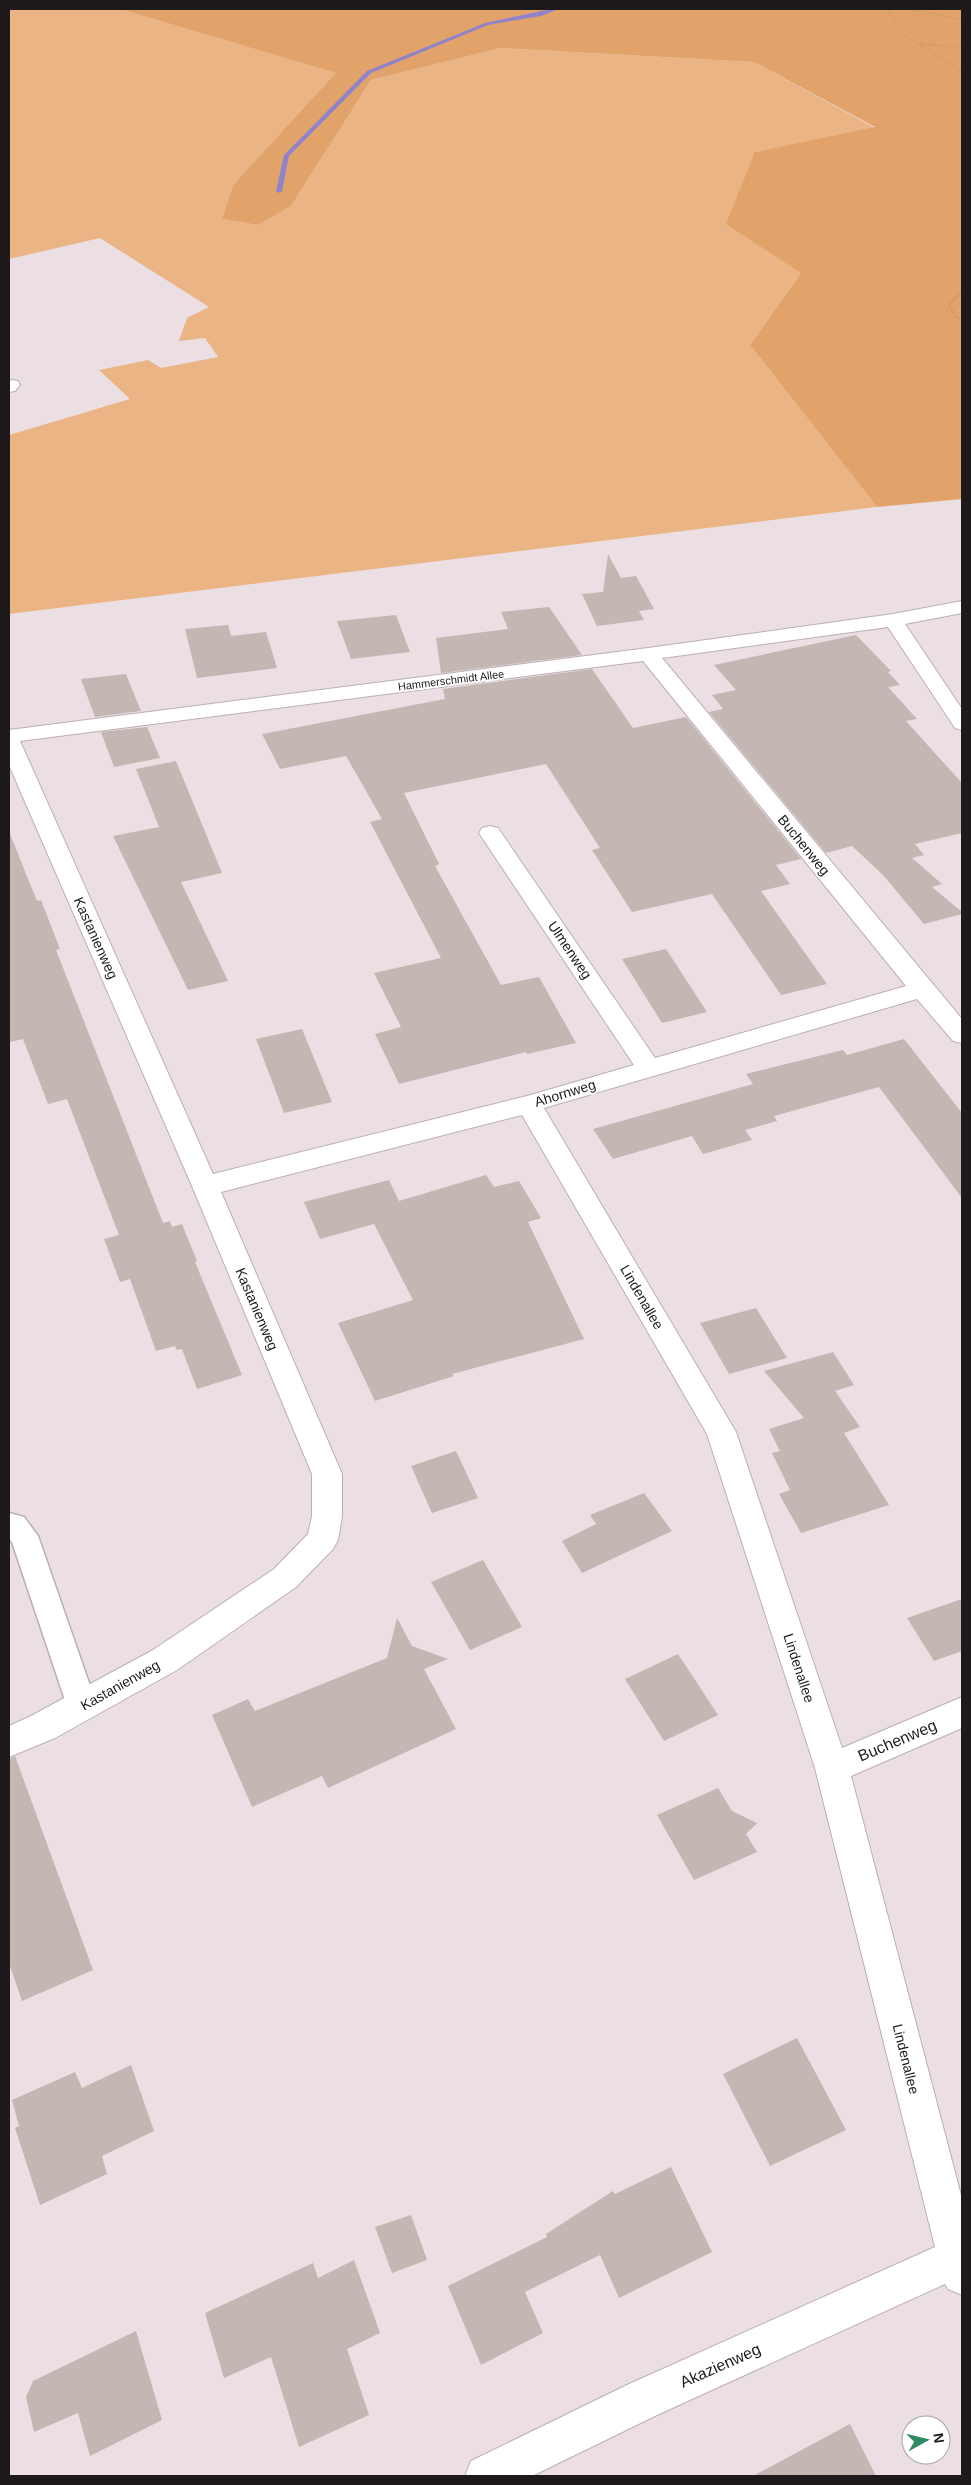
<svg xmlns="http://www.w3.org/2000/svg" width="971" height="2485" viewBox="0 0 971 2485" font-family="Arial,sans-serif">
<rect width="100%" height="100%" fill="#ecdfe3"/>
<polygon fill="#ebb484" points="9,9 120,9 337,73 233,185 222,219 257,225 291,206 371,80 501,48 754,62 875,128 755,152 801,273 750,345 877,507 9,614 9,435 130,399 99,370 148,360 161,368 218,357 205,338 179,341 187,318 209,307 100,238 9,259"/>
<polygon fill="#e1a36a" points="120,9 962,9 962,499 877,507 750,345 801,273 726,224 755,152 875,127 754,62 501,48 371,80 291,206 258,225 222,219 233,185 336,73"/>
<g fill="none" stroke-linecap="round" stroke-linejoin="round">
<polygon fill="#9183ca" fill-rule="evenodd" points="551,9 559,9 541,16 488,25 371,73 289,156 282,191 279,193 276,191 284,155 367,71 485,23"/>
</g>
<g fill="#c3b6b3">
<polygon points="608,554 621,578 636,576 654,609 639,611 644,620 597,626 582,594 603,592"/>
<polygon points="549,607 582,655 441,673 436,638 508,629 501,612"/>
<polygon points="396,615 410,652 351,659 337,621"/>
<polygon points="228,625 231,636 266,632 277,668 197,678 185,629"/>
<polygon points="856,635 891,671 888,672 900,685 888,687 917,719 906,721 962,783 962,833 915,844 924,855 912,858 942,884 932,887 962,912 962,914 924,924 883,875 852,846 826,853 709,712 723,709 712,695 736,690 714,665"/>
<polygon points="592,669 633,728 686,717 801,859 776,865 790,884 761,891 827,984 781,995 712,894 632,912 592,850 600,848 546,764 404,793 439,864 435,866 501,985 539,977 576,1043 527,1054 526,1052 399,1084 375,1034 401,1027 374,973 441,958 370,822 382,819 346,756 280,769 262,734 445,699 443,689"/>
<polygon points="126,674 141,711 95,717 81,679"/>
<polygon points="147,727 160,758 114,767 101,732"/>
<polygon points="176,761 222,873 181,882 228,981 188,990 113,836 159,827 136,769"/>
<polygon points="10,834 37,901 41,900 60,949 56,950 163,1223 170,1221 172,1227 182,1224 197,1261 195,1262 242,1375 197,1389 182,1349 177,1350 175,1346 156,1351 130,1279 120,1282 104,1239 119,1235 67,1099 48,1104 23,1039 9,1042"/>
<polygon points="666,949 707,1012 662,1023 622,959"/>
<polygon points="302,1029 332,1102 284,1113 256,1039"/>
<polygon points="904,1039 962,1113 962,1198 879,1087 774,1116 777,1121 745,1130 752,1140 703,1154 692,1136 613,1159 593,1129 753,1084 746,1074 843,1050 847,1055"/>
<polygon points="486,1175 494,1187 519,1181 541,1218 528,1222 584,1339 452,1374 454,1376 375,1401 338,1323 413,1300 374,1224 320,1239 304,1202 389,1180 399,1201"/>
<polygon points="756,1308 787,1358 729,1374 700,1323"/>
<polygon points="833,1352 854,1385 835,1391 860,1427 844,1433 889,1505 801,1533 779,1494 790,1490 772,1453 780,1451 769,1429 804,1418 764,1371"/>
<polygon points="456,1451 478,1498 432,1513 411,1466"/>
<polygon points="644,1493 672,1531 582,1573 562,1541 596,1524 590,1515"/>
<polygon points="483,1560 522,1627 470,1650 431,1582"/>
<polygon points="962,1599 962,1651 934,1661 907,1618"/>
<polygon points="397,1618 412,1646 448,1659 424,1669 456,1729 328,1788 322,1776 252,1807 212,1715 248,1699 255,1711 387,1658"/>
<polygon points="678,1654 718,1715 664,1741 625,1679"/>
<polygon points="15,1756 93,1970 22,2001 9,1963 9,1759"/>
<polygon points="718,1788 732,1811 757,1823 746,1834 757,1852 694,1880 657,1815"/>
<polygon points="797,2038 846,2130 770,2166 723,2074"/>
<polygon points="131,2065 154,2131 102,2156 107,2174 40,2205 15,2128 19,2126 12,2100 75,2072 82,2088"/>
<polygon points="671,2167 712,2252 619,2298 600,2255 525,2292 543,2333 481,2365 448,2286 547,2237 546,2234 613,2191 615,2194"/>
<polygon points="411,2215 427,2260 392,2273 375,2227"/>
<polygon points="354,2260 380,2333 347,2349 369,2415 299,2447 271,2357 224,2378 205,2313 313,2263 318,2278"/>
<polygon points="136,2331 162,2420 90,2456 78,2413 34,2432 26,2397 33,2381"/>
<polygon points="850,2424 876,2476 753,2476"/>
</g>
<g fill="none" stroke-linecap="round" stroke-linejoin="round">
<defs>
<polygon id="service" points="9,1513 24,1517 38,1536 97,1706 93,1715 82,1719 71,1715 67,1706 12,1542 9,1539"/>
<g id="minor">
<polygon points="12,380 18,381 20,385 15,391 9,392 9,381"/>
<path d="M962,601V613L905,624L962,709V730L955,728L888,627L662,658L962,1019V1043L953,1041L917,999L544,1108L736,1432L842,1748L962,1697V1728L851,1776L962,2199V2295L948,2289L945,2284L657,2415L532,2476H465L471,2461L627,2385L935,2247L815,1768L707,1434L522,1115L221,1192L342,1474V1516L338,1540L333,1549L296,1587L177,1670L55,1738L9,1757V1726L31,1716L153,1650L274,1569L308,1534L312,1516V1474L192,1186L9,765V730L648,648L893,614ZM643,661L906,986L655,1058L498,828L490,826L482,828L479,833L634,1065L527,1096L213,1174L20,741Z"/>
</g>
</defs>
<use href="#service" stroke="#bbafb2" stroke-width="3"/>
<use href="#minor" stroke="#bbafb2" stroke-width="2"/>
<g stroke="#877f81" stroke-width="1" stroke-dasharray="0.5 2" stroke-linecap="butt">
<polyline points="887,9 903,34 962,71"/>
<polyline points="912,9 962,20"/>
<polyline points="918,44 962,47"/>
</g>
<polyline stroke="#877f81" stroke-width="2" stroke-dasharray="0.5 2.5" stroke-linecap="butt" points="962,291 949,305 956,317 962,319"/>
<use href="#service" fill="#fff" fill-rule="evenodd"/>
<use href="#minor" fill="#fff" fill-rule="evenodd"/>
</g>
<g text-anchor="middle" stroke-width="4" stroke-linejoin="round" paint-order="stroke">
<g font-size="11" fill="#1e1a1b" stroke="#fff">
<text transform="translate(451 680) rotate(-7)" y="4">Hammerschmidt Allee</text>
</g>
<g font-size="14" fill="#1e1a1b" stroke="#fff">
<text transform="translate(804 845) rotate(51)" y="5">Buchenweg</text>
<text transform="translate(96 938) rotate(66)" y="5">Kastanienweg</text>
<text transform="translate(570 950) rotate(56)" y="5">Ulmenweg</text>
<text transform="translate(565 1093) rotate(-17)" y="5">Ahornweg</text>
<text transform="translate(642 1297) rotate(60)" y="5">Lindenallee</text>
<text transform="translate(257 1309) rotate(67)" y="5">Kastanienweg</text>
<text transform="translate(799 1668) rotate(72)" y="5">Lindenallee</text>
<text transform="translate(120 1685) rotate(-29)" y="5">Kastanienweg</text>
<text transform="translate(906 2059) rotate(76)" y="5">Lindenallee</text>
</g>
<g font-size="16" fill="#1e1a1b" stroke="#fff">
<text transform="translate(897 1740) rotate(-23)" y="6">Buchenweg</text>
<text transform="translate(720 2365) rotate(-24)" y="6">Akazienweg</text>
</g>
</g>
<rect width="971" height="2485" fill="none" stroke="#1e1a1b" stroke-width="20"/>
<g transform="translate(926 2440) rotate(82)"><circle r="24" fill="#ffffff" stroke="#a5a3a4"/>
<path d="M0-4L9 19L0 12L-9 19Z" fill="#2e8b61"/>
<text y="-8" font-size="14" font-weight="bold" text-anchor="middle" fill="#1e1a1b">N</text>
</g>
</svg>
